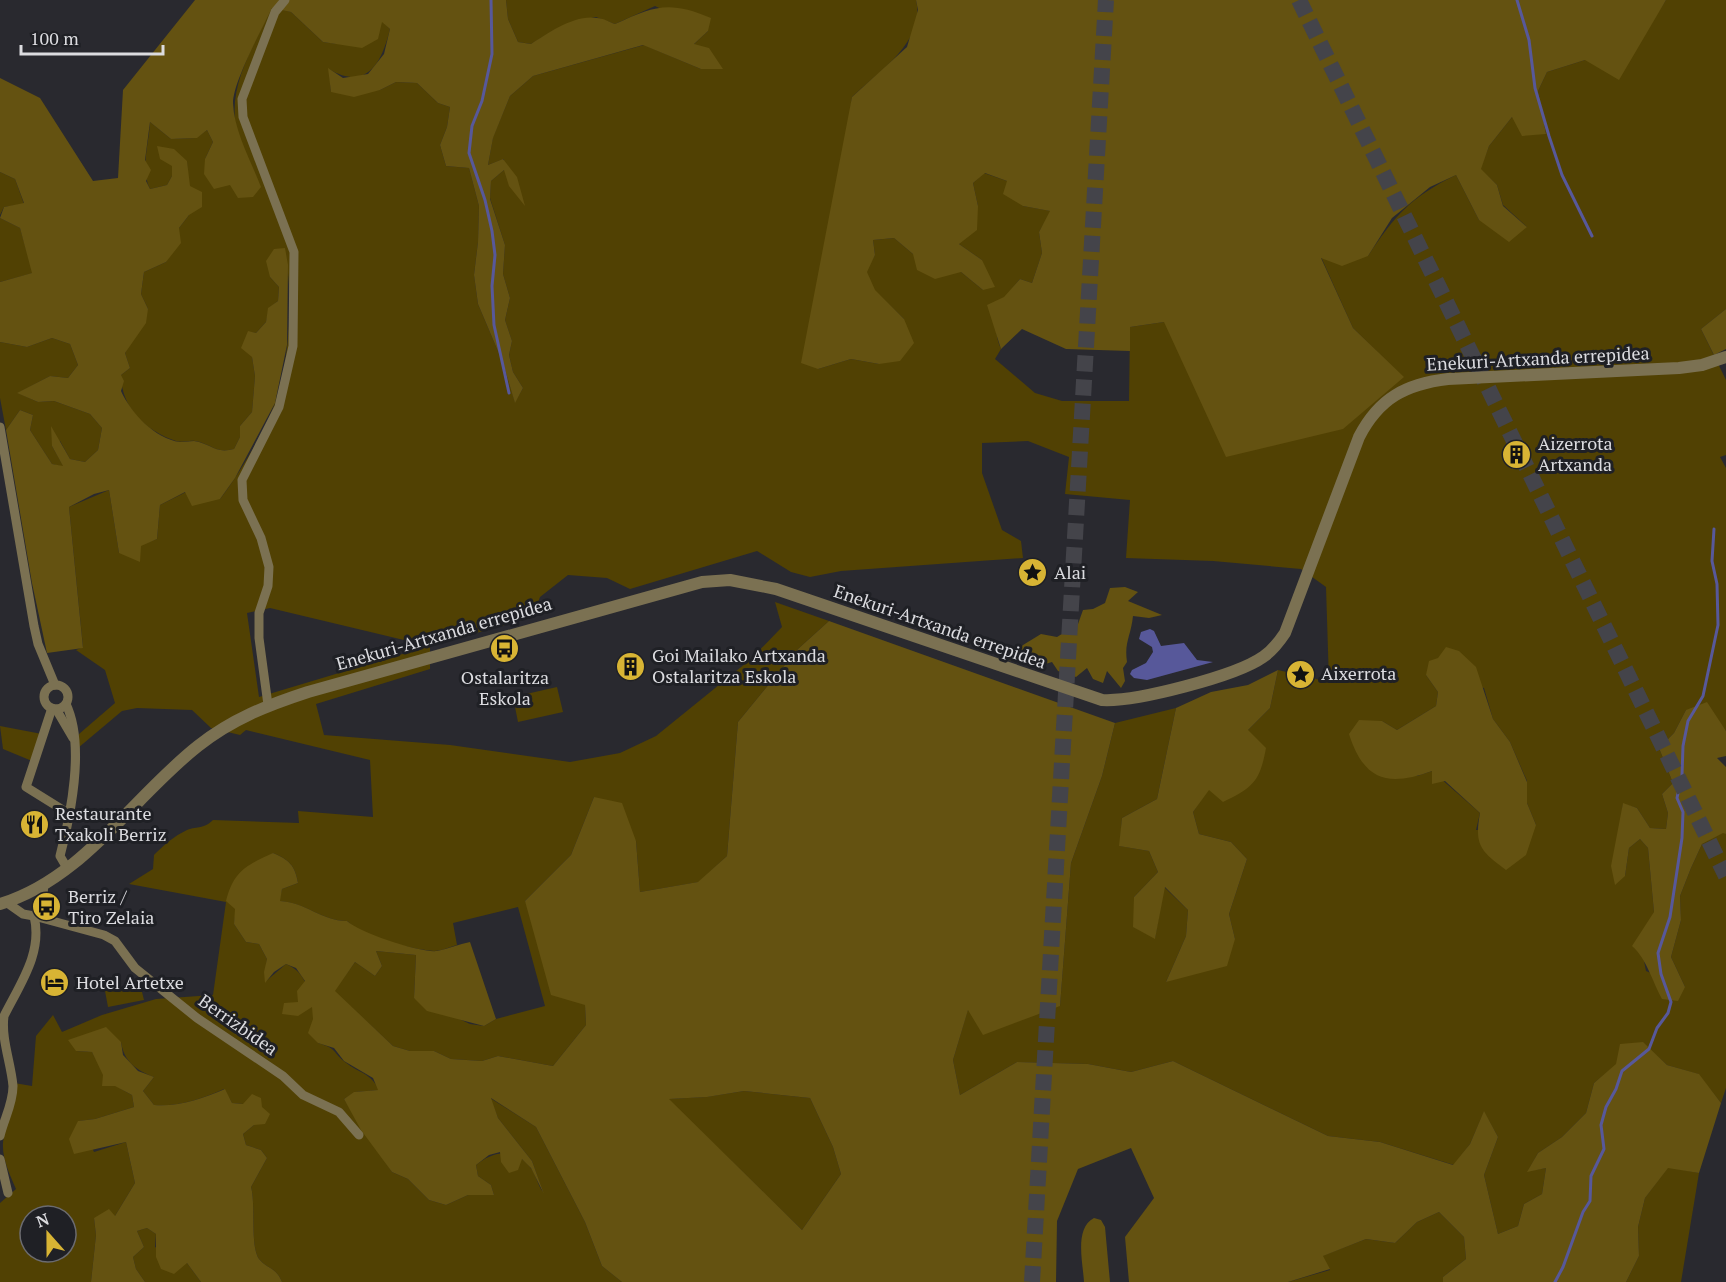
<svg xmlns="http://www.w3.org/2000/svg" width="1726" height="1282" viewBox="0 0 1726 1282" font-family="'PT Serif',serif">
<rect width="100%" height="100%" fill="#29292f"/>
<g fill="#514103" fill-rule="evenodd">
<path d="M506,0H916C926,42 878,72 852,97L818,369L851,359L879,364L904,319L874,290L866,271L875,255L873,240L894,238L913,254L961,272L983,290L982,260L959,244L978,206L973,183L984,173L1007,181L1023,206L1051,211L1039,232L1042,253L1032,283L1020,279C1003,298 989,324 1001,349L995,359L1035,393L1062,401H1129L1130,327L1164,322L1403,377L1353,328L1321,257L1368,256C1395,215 1411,197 1456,175L1479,220L1527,227L1503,205L1497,185L1480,169L1489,146L1512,117L1546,134L1538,91L1547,72L1585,60L1646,31L1666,0H1726V309L1701,329L1726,380V455L1720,457L1726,468V731L1721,725L1686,710L1674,733L1659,748L1673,783L1662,794L1668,813L1666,829L1650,828L1637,808L1623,804L1620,828L1625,876L1629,848L1640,839L1648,848L1654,912L1643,956L1646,971L1685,987L1671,957L1681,920L1680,896L1691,868L1702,844L1723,832L1726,834V1088L1721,1103L1698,1074L1667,1065L1643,1043L1594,1083L1586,1113L1562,1137L1538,1153L1528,1171L1546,1168L1542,1194L1524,1204L1518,1226L1498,1234L1484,1175L1498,1137L1484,1112L1470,1144L1454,1165L1380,1142L1328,1136L1173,1061L1131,1072L1088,1064L1017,1062L960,1095L953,1060L968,1009L1060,1006L1071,863L1102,776L1115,723L1176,708L1157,799L1122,818L1120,846L1149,851L1158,872L1134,897V927L1155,938L1164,887L1188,910L1186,936L1166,982L1235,939L1229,914L1247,859L1231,842L1199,834L1193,812L1248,730L1270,708L1278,670L1329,682L1326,587L1301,569L1213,561L1126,558L1130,500L1065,494L1069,457L1028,441L982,443V473L1002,530L1021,541L1023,558L841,571L810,577L791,572L757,551L630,589L607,578L568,575L540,597L533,617L430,646V669L316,704L324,735L450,745L570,762L620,753L656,736L751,659L782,627L775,602L829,621L798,649L738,722L727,856L699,882L640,892L636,841L594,797L571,855L525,901L585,1005L586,1025L553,1066L498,1056L482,1061L451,1059L434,1051H410L393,1046L334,991L355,962L375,976L382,966L376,951L416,955L414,998L470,1024L484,1026L496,1019L545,1006L518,907L453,923L457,945C450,947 441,951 434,951C410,949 364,938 347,921C322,921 305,902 279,901L282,889L298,883C295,865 289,860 273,853L236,909L234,924L246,942L259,944L267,959L265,982L286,964C315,975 313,1018 318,1043C338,1049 332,1052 345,1062C360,1074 370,1072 379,1090L355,1092L344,1099L392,1172L408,1179L429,1200L446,1205L468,1195H494L491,1185L478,1176L476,1165C493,1151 515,1147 530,1167C536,1174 537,1184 543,1192L532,1161L498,1118L490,1098L536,1127L585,1222L602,1266L622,1282H282C276,1267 267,1269 259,1259C250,1246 256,1205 251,1187L267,1158L261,1150L246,1145L243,1134L254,1125L243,1104L232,1103L224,1089C202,1099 178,1107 154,1105L143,1091L154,1077C135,1070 124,1061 121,1042L76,1051L92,1052C106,1077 106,1081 132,1095L134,1107L95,1119L79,1121L94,1152L126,1142L135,1183L115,1216L94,1218L96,1235L91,1282H0V1203L16,1189C10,1175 2,1159 3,1143C6,1114 18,1116 8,1082L32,1086L36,1036L53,1015L62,1032L102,1015L156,999L213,995L226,902L129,884L153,869L154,855C164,845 174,836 187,830C198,826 204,829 213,820L299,823L298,811L373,817L370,760L246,730L240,735L211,728L192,710L137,708L122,711L78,748L79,734L115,703L105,670L76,650L83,647L69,507L109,490L119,553L157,539L160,505L186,492L220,499C239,474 264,433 275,403C290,362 294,291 284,248L270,277L279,287L278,301L269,308L266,322L256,333L248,332L255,376L252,412L240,426V437L234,449C215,454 212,444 195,441C189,440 182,443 176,441C146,431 121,408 121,375L130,368L125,353L148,309L141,294L144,272L166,262L179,228L189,215L187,161L172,166V176L167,185L150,189C140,169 149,144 150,122L171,139L196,138L207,130L213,142L205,159L235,119C231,80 256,41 272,7L291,12L323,42L338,44L382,21L390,29C382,62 367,92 329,69L331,92L380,90L396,82L417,83L438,103L450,107L447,127L440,145L446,166L469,168L479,206L478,242L474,275L478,304L503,363L515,402L523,388L513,372L509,355L512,341L505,320L510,298L503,274L505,245L490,198L491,181L504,170V159L488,165L493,137L510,96L533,76L644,45L701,69L694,44L708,31L655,6L615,24L596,17L577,21L554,30L531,44L518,42L508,19ZM270,608L429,646L259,697L247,613ZM1426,675L1484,688L1493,719L1510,742L1527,781V803L1536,825L1476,830L1480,813L1432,771L1417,776L1382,721L1397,730L1436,706L1438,692ZM30,1216H66V1252H30Z"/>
<polygon points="0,172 15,179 24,204 4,207 0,215"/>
<polygon points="0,218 20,228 33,273 0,282"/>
<polygon points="52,338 70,344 78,365 68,378 50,376 18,393 38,402 54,401 90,414 102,428 98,450 85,462 70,459 60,441 52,446 64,467 52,464 30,430 33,415 20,410 6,430 0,398 0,342 27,347"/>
<polygon points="557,687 563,712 518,722 513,697"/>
<polygon points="0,726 42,734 32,761 3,749"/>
<polygon points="140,984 144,1000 108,1007 105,991"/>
<polygon points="744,1091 810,1098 833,1147 841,1174 802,1230 668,1099 706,1097"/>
<polygon points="1668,1167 1699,1173 1681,1282 1626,1282 1639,1256 1638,1227 1645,1198"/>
<polygon points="1439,1212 1464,1237 1466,1259 1443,1277 1443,1282 1288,1282 1330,1270 1322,1256 1366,1239 1395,1243 1417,1222"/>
<polygon points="147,1228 156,1234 155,1247 187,1263 201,1282 145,1282 136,1269 133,1257 144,1247 137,1231"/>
</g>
<g fill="#645211" fill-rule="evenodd">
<path d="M195,0H506L508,19L518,42L531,44C548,33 575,14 597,18C603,18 609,22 615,24C654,6 669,0 711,18L708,31L694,44L709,48L723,69H701L643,45L533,76L510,96L493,138L488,165L503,159L517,177L525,206L509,186L504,170L491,181L490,199L505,245L503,274L510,298L505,320L512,341L509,355L513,372L523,388L515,403L503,363L478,304L474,275L478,242L479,206L469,168L446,166L440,145L447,127L450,107L438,103L417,83L396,82L380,90L354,97L331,92L328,68L343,78L368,74L384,54L390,29L382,22L378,39L362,48L323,42L291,12L272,8C262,29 233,82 233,103C234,131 251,161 261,187L253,197L238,198L230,185L214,189L204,174L205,159L213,142L207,130L197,138L171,139L150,122L145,160L151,170L146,181L150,189L167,185L172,176V166L160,159L157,146L174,149L187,161L190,186L202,192V207L189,215L179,228L181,243L166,262L144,272L141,294L148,309L146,323L125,353L130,368L121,375L124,381L121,391C131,413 155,439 180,442C185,442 190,441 194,441C212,444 215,454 234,449L240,437V426L252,412L255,376L252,357L241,348L248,331L256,333L266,322L268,308L278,301L279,287L270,277L266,261L274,249L285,248L288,265L287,345L275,403L235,478L220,499L192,506L185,492L160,505L157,539L141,546L140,562L119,553L109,490L94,494L69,507L83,648L47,653L32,583L6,430L20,410L33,415L30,430L52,464L63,466L52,446L51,426L70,459L85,462L98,450L102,428L90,414L54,401L38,402L17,393L50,376L68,378L78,365L70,344L52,338L27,347L0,342V282L32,273L20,228L0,218L4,207L24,203L15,179L0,172V78L40,98L93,181L118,178L123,90Z"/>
<polygon points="916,0 1666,0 1619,80 1585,60 1547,72 1538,91 1546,134 1522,136 1512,117 1489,146 1481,169 1497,185 1503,206 1527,227 1509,242 1479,220 1456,175 1430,187 1392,218 1368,256 1342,266 1321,258 1353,328 1404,377 1343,429 1226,457 1164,322 1130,327 1130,351 1066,349 1022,329 1001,349 987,305 1004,297 1020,279 1032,283 1042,253 1039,232 1050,211 1023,206 1003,194 1007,181 985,173 973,183 978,206 977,230 959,244 982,260 995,287 983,290 961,272 935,279 917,270 913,254 894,238 873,240 875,255 867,272 875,290 904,319 914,343 900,361 879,364 851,359 818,369 801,363 852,97 907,47 918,10"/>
<polygon points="1726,309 1726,349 1714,355 1701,329"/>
<path d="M1125,587L1138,592L1128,601L1162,615L1149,618L1133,616C1131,636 1124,642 1127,662L1123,668L1125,681L1121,688L1107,671L1103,683L1093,679L1087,668L1076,677L1058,671L1052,662L1035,667L998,657L1013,656L1023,645L1041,634L1057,637L1078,624L1083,610L1093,609L1105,603L1110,588Z"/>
<path d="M829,621L1115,723L1102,776L1071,863L1060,1006L983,1035L968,1010L953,1060L960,1095L1017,1062L1088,1064L1131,1072L1173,1061L1328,1136L1380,1142L1453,1165L1470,1144L1484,1111L1498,1137L1484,1175L1498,1234L1518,1226L1524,1204L1542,1194L1546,1168L1527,1172L1538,1153L1562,1137L1586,1113L1594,1083L1616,1064L1620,1044L1643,1042L1667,1065L1699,1074L1721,1103L1699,1173L1668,1168L1645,1198L1638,1227L1639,1256L1626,1282H1443V1277L1466,1259L1464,1237L1439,1212L1417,1222L1395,1243L1366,1239L1323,1256L1330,1269L1288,1282H1129L1125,1237L1154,1198L1131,1148L1078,1169L1057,1221L1056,1282H622L602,1266L585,1222L536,1127L491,1098L498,1118L532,1161L544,1194L531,1168L522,1159L518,1170L509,1173L501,1162L500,1152L489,1155L476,1165L478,1176L491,1185L494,1195H468L446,1205L429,1200L408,1179L392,1172L361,1130L344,1099L354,1092L378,1090L373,1078L344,1061L334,1048L318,1043L308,1033L313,1019L312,1007L298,1016L282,1014L284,1003L298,1002L297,991L305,981L296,968L286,964L274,972L265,983L264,972L267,959L259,944L246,942L234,924L235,909L226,901C234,871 245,866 273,853C289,860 295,865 298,883L282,889L280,901C305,902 322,921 347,921C360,933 420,953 437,951C448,949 459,944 470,942L496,1019L484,1026L427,1011L414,998L416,955L376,951L382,966L375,976L355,962L335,991L393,1046L410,1051H434L451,1059L482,1061L498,1056L553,1066L586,1025L585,1005L551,995L525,901L571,855L594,797L622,803L636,841L640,892L698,882L727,856L738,722L798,649ZM744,1091L810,1098L833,1147L841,1174L802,1230L669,1099L707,1097Z"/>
<path d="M1446,647L1459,651L1476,667L1493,719L1510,742L1527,782V803L1536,825L1526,855L1506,870C1481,851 1474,846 1480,813L1445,781L1432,784V771C1388,787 1364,781 1349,734L1359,720L1382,721L1397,730L1436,706L1438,692L1426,675L1429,661L1438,658Z"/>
<path d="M1278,670L1270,708L1248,730L1266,748C1260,781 1253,788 1223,802L1209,790L1193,812L1199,834L1231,842L1247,859L1229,914L1235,939L1227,966L1166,982L1186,936L1188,910L1165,887L1155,939L1133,927L1134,897L1158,872L1149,851L1119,846L1122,818L1157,799L1176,708L1211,692L1248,685Z"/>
<path d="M1707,702L1726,731V756L1717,758L1726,767V834L1723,833L1702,844L1691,868L1680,896L1681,920L1671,957L1685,987L1678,1001L1662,999C1652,981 1647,959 1632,946L1654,912L1648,848L1640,839L1629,848L1625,876L1615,885L1611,866L1623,803L1637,808L1650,828L1666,829L1668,813L1662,794L1673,783L1659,748L1674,733L1686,710Z"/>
<path d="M106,1027L121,1042L123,1055L138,1071L154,1077L143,1091L154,1105C178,1107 202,1099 225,1089L232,1103L243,1104L252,1094L261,1098L262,1107L270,1114L265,1124L254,1125L243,1134L246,1145L261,1150L267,1158L251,1187C256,1205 250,1246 259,1259C267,1269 276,1267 282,1282H201L187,1263L174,1274L161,1269L156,1257V1234L147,1228L137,1231L144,1247L133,1257L136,1269L145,1282H91L96,1235L94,1218L109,1209L115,1216L135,1183L126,1142L74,1154L69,1139L78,1121L95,1119L134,1107L132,1095L115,1086H102L103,1075L92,1052L76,1051L68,1040Z"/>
<path d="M1094,1218L1101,1220L1105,1227L1110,1282H1084C1083,1263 1074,1228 1094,1218Z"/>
</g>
<polygon fill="#57589a" points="1150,629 1154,631 1161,646 1184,643 1197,660 1213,662 1147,680 1134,678 1130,674 1132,670 1146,663 1153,652 1152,647 1139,639 1141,632"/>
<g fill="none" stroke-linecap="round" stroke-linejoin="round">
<g stroke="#57589a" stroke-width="3">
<polyline points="491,0 492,54 482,101 472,126 469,153 485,200 492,231 495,255 492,286 494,325 509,393"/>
<polyline points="1517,0 1529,40 1535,88 1549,136 1562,175 1592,236"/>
<polyline points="1555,1282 1563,1267 1583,1212 1590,1201 1591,1176 1604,1149 1601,1125 1606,1107 1616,1089 1622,1071 1649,1049 1657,1028 1668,1013 1671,1002 1661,974 1658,953 1670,917 1682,838 1683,812 1677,798 1682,775 1683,746 1688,721 1703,696 1718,625 1717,584 1712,561 1714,529"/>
</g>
<g stroke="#44444a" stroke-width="16" stroke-dasharray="16 8" stroke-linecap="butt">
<polyline points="1299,0 1726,876"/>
<polyline points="1032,1282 1106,0"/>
</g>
<g stroke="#7b7152" stroke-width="9">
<polyline points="0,427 34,626 38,644 55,685"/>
<circle cx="56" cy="697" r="12"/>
<path d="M66,704C85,744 71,814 60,856L67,868"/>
<polyline points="268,705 259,638 259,613 268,586 269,567 261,538 243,500 242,480 279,407 293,346 294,252 243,117 242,99 275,12 285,0"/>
<polyline points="52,708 26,787 71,815"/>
<polyline points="56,709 73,738"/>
<polyline points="6,902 23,914 34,916 42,904 44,884"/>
<polyline points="34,916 104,935 115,941 135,968 197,1018 283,1076 303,1095 339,1112 359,1135"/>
<path d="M0,1136C4,1119 13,1104 13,1086C11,1063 1,1039 4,1016C20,984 43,953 34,916"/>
<polyline points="0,1159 8,1193"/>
</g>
<path stroke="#7b7152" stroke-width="12" d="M0,904C83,879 133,797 198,746C232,719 268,705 308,692L702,582L730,580L776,589L1102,700C1136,702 1236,676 1263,657C1272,651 1279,642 1285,633L1359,437C1379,398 1406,384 1448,379L1679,368L1702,365L1726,357"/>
</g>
<defs>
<symbol id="building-disc" viewBox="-11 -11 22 22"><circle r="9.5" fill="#d8b434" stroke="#1f2025"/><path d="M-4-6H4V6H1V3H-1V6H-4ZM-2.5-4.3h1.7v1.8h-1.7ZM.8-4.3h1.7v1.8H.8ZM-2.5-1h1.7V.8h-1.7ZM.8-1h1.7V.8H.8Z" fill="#111"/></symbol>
<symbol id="sight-disc" viewBox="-11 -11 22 22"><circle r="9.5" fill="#d8b434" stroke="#1f2025"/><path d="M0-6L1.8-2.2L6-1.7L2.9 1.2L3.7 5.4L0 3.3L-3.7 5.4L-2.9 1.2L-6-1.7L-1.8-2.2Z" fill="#111"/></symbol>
<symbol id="bus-disc" viewBox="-11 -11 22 22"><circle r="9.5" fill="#d8b434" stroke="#1f2025"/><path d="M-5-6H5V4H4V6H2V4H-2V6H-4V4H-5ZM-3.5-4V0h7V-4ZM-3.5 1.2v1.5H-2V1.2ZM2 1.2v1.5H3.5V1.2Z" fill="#111"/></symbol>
<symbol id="restaurant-disc" viewBox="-11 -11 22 22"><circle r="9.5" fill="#d8b434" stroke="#1f2025"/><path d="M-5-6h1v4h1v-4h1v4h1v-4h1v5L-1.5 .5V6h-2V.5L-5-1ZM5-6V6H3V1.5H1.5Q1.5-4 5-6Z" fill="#111"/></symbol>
<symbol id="hotel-disc" viewBox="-11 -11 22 22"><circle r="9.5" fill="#d8b434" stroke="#1f2025"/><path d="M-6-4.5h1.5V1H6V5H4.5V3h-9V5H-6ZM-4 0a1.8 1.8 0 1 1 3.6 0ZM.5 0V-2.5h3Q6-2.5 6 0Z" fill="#111"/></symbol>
</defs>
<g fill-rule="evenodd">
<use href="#building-disc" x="1500" y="438" width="33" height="33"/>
<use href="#sight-disc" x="1016" y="556" width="33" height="33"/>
<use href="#bus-disc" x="488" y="632" width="33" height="33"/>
<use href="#building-disc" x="614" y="650" width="33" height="33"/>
<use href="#sight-disc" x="1284" y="658" width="33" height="33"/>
<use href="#restaurant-disc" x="18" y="808" width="33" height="33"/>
<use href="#bus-disc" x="30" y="890" width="33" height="33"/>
<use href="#hotel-disc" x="38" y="966" width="33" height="33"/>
</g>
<g text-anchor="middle" stroke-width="6" stroke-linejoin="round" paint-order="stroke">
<g font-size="18" fill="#dcdce0" stroke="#1f2025">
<text transform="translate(1538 359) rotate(-3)" y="6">Enekuri-Artxanda errepidea</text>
<text transform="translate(940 627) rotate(19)" y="6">Enekuri-Artxanda errepidea</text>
<text transform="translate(444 634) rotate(-16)" y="6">Enekuri-Artxanda errepidea</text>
<text transform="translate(238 1025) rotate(35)" y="6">Berrizbidea</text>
</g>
<g font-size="18" fill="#dcdce0" stroke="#1f2025" text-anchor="start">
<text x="1538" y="450">Aizerrota<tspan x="1538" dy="21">Artxanda</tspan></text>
<text x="1054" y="579">Alai</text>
<text x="652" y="662">Goi Mailako Artxanda<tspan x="652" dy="21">Ostalaritza Eskola</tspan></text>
<text x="1321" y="680">Aixerrota</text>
<text x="505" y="684" text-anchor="middle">Ostalaritza<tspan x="505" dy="21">Eskola</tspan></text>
<text x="55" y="820">Restaurante<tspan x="55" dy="21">Txakoli Berriz</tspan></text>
<text x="68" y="903">Berriz /<tspan x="68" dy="21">Tiro Zelaia</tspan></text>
<text x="76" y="989">Hotel Artetxe</text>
</g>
</g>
<g transform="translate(48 1234) rotate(339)"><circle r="28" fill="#1f2025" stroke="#6b6b70" stroke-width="1.5"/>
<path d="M0-4.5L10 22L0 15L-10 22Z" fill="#d8b434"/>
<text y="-9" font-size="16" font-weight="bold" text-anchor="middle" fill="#dcdce0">N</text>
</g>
<path d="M21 45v9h142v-9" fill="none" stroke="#dcdce0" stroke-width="3"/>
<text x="30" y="45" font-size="18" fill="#dcdce0" stroke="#1f2025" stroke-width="4.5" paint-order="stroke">100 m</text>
</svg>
